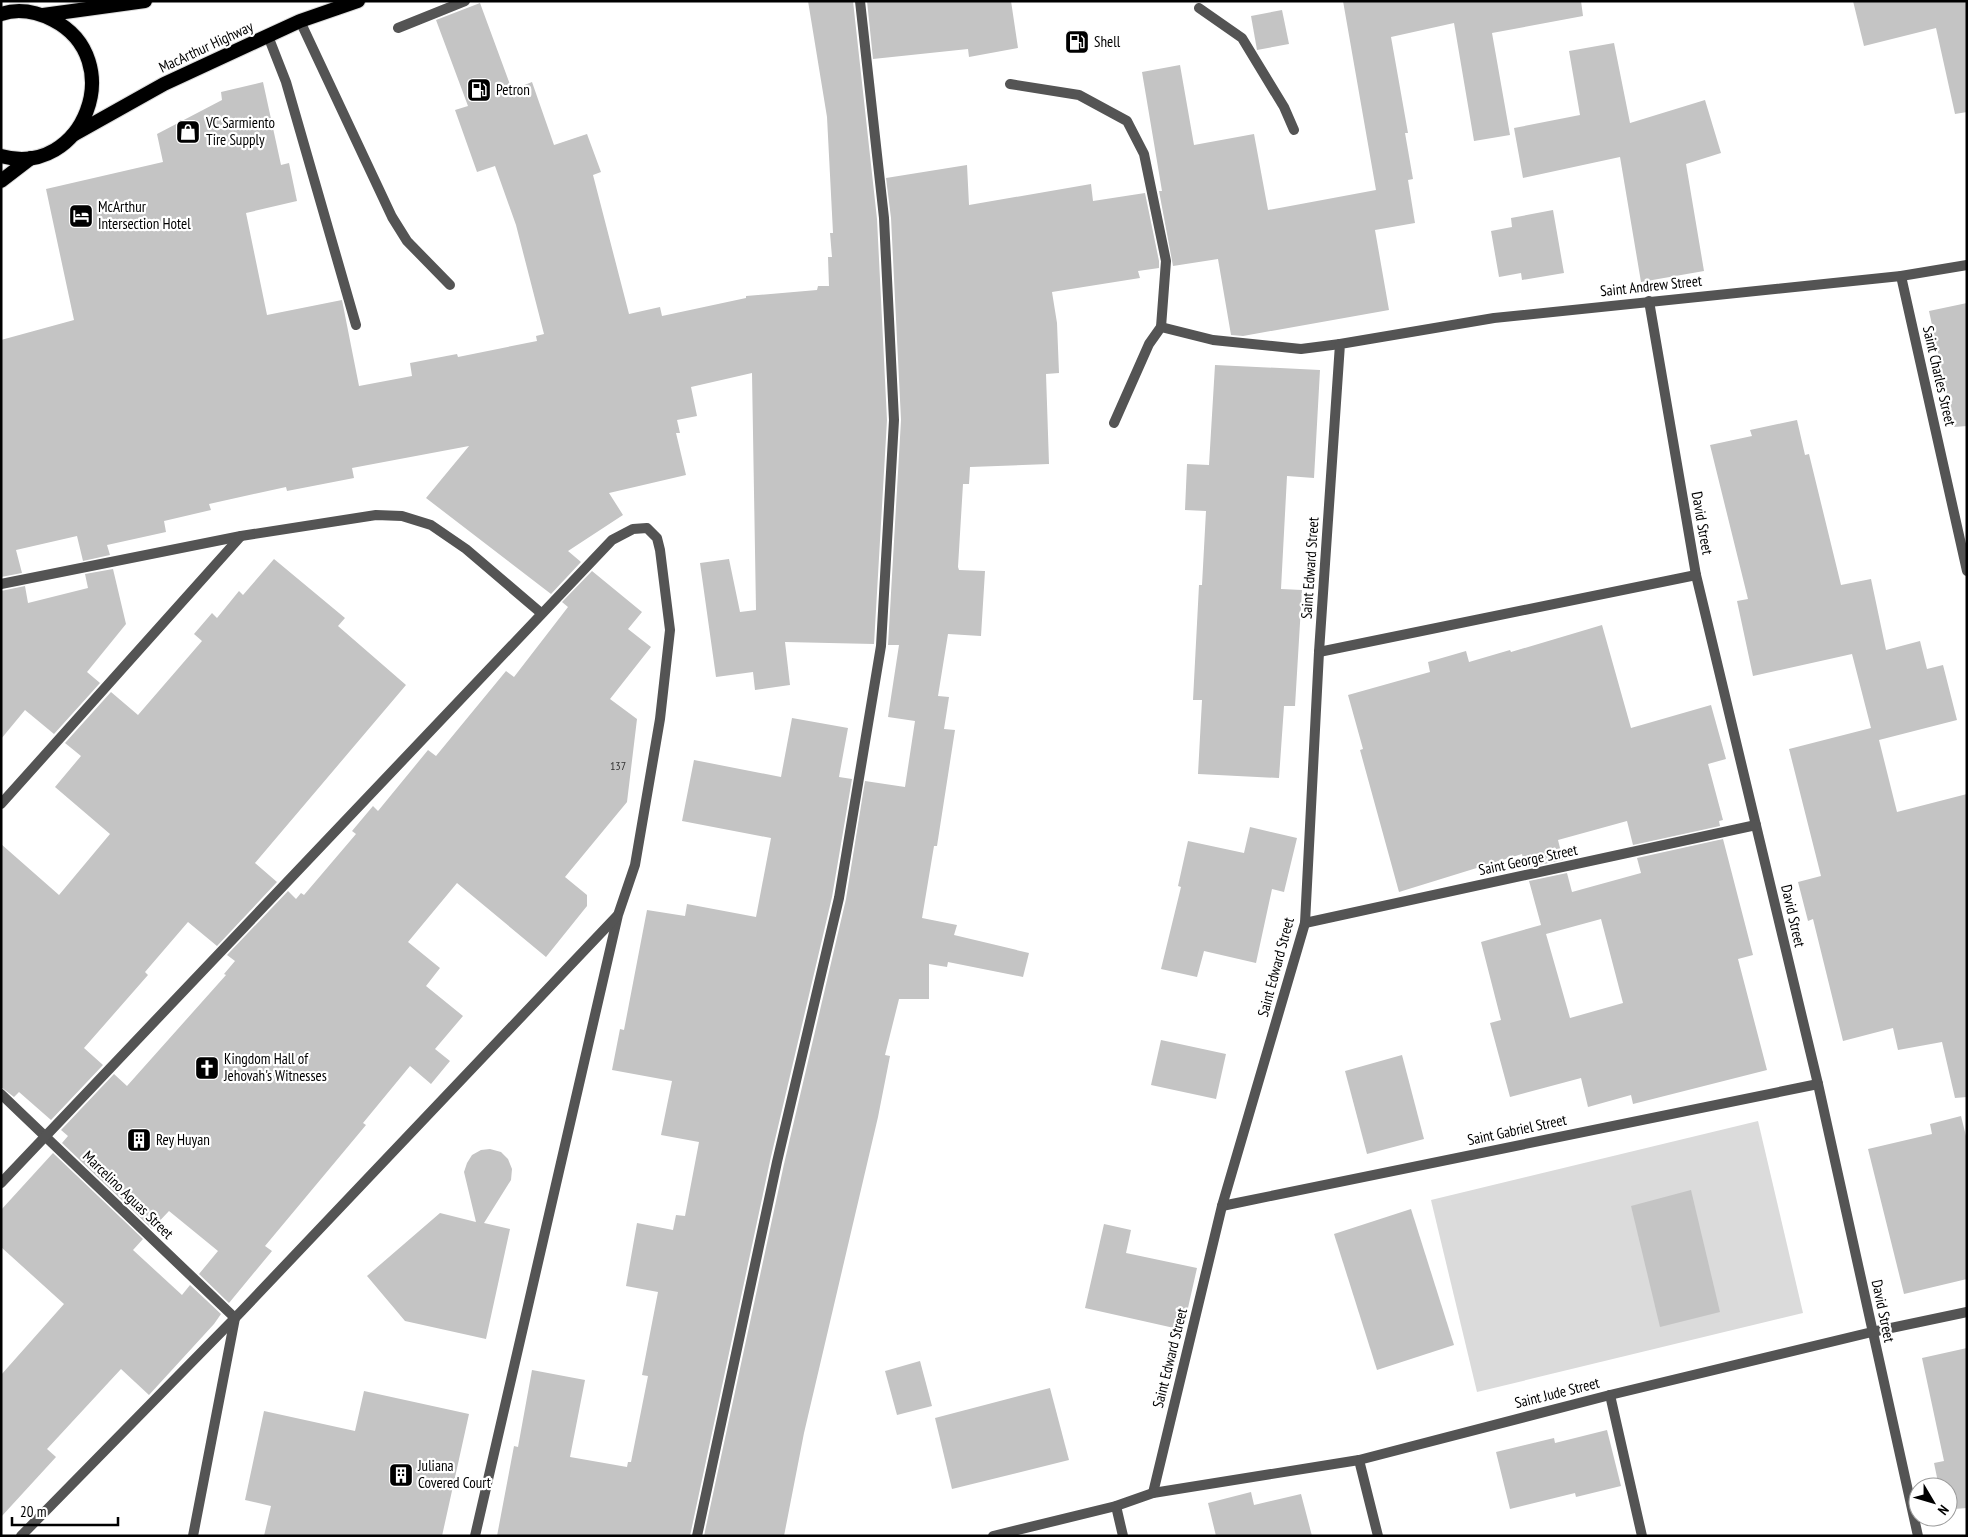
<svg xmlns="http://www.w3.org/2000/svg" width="1968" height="1537" viewBox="0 0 1968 1537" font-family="'PT Sans Narrow',sans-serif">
<rect width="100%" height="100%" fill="#fff"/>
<polygon fill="#dbdbdb" points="1758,1121 1803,1313 1477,1392 1431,1200"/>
<g fill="#c4c4c4" fill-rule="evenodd">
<polygon points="808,1 853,1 877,219 887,420 874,644 785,642 790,685 755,690 753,672 716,677 700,563 729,559 740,612 756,610 752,373 691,387 697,416 677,420 680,433 676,433 686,475 609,493 623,515 568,551 581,562 551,594 426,498 469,446 352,468 354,478 287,491 286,487 209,504 211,510 164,521 166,532 107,545 110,555 83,561 77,536 16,550 22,573 1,577 1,340 74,320 46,189 163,162 157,134 222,100 221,92 263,82 281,165 289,163 297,201 246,213 267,315 342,300 359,386 412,376 410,363 457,354 458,357 537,341 536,336 544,334 516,225 495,166 477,172 455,110 468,106 436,20 480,3 512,90 532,82 554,145 587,134 601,172 593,175 629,314 660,307 662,316 746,298 746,296 817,290 818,286 829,286 828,257 832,257 830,233 833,233 827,117"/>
<polygon points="867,1 1011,1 1018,48 969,57 968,49 873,59"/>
<polygon points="1343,1 1581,1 1583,16 1492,33 1510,135 1474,141 1454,23 1391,37 1408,133 1405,133 1413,179 1408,180 1415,223 1375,230 1389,310 1243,336 1231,335 1218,259 1173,266 1159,191 1162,191 1142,72 1180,65 1194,145 1254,134 1268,210 1376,190"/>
<polygon points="1853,1 1967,1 1967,112 1955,114 1936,28 1864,46"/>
<polygon points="1282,10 1289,44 1257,50 1251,16"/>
<polygon points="1614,43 1630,123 1705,100 1721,153 1686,164 1704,271 1641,282 1620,157 1523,178 1514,128 1580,115 1569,51"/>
<polygon points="967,165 969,205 1091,184 1093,201 1145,193 1159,261 1159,268 1138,271 1140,278 1052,292 1057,323 1059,373 1046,374 1049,464 970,467 969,484 963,484 958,567 959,570 985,571 981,636 948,634 938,696 949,697 944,729 955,730 937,846 934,846 922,918 957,925 954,935 1029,953 1023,977 948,962 947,967 929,964 929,999 899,999 885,1055 890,1056 878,1117 804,1433 784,1536 704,1536 784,1164 846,899 865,781 905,787 915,721 888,717 899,645 888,645 901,420 891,218 886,178"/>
<polygon points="1553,210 1564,273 1522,280 1521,273 1499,277 1491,231 1512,227 1511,218"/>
<polygon points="1967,303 1967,426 1954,427 1929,311"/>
<polygon points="1215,365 1320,370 1314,478 1287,476 1281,589 1302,590 1295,706 1284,706 1279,778 1198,774 1202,700 1193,700 1199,585 1202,585 1206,511 1185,510 1187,464 1209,465"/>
<polygon points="1797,420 1805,455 1809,454 1841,585 1871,579 1886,650 1920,641 1927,669 1943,665 1957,720 1879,740 1897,812 1967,794 1967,1097 1955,1098 1942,1042 1898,1050 1893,1028 1843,1041 1813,919 1808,921 1798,882 1821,876 1789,749 1871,728 1852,654 1753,676 1737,601 1748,599 1710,445 1752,436 1750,430"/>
<polygon points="274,559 345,618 338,626 406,685 255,863 277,882 217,946 188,922 145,972 148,975 84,1048 103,1065 51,1120 19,1092 14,1097 1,1087 1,844 59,895 110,834 55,787 81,756 65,743 111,692 138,715 202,641 194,634 212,613 217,618 239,591 243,595"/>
<polygon points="113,569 126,624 87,672 100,683 54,734 25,710 1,739 1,591 25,586 28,603 88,588 85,574"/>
<polygon points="592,571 642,612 628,629 651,647 610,699 637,719 627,802 565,877 587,895 587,906 546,957 457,883 408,942 440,968 426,986 463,1016 435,1049 450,1061 431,1084 410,1066 363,1123 366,1125 265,1246 272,1251 229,1303 199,1274 218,1251 169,1211 152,1229 62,1143 68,1136 61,1130 114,1074 127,1086 226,975 224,974 235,961 227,955 288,891 296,899 301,893 304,895 356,834 352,831 373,806 378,811 428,750 436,756 506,671 514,677 568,607 562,602"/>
<polygon points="1602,625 1631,728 1711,705 1726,759 1708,764 1723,820 1719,821 1720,826 1633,845 1627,821 1558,840 1563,860 1525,868 1522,854 1399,892 1360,750 1363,749 1348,695 1430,672 1428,662 1466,651 1469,662 1510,650 1511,652"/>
<polygon points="792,718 848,728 839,777 852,779 832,897 770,1161 690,1536 497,1536 514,1446 518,1447 532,1370 585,1380 570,1457 627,1467 628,1462 631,1462 648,1376 642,1375 658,1292 626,1286 637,1223 673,1230 676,1215 685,1216 699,1142 661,1135 672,1081 612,1070 620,1029 624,1030 647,910 685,916 687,904 756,917 771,838 682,821 694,760 781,777"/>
<polygon points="1250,827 1297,838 1284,892 1272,889 1256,963 1204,951 1197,977 1161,969 1181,887 1178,886 1188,841 1244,853"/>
<path d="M1723,839L1753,955L1738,959L1767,1070L1633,1104L1631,1095L1588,1107L1581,1078L1510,1097L1490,1023L1501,1020L1481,942L1541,925L1529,881L1567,873L1572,892L1641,873L1637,858ZM1601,919L1623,1003L1570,1018L1546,934Z"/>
<polygon points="1161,1040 1226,1054 1216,1099 1151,1085"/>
<polygon points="1402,1055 1424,1139 1367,1154 1345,1071"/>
<polygon points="1961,1116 1967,1140 1967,1279 1904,1294 1868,1149 1932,1134 1930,1124"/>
<polygon points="490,1149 501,1152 508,1159 512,1169 511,1180 484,1223 510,1229 486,1339 405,1321 367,1276 440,1213 476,1222 464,1172 467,1163 472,1155 481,1150"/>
<polygon points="53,1153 143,1239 133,1250 182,1295 190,1285 221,1314 214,1324 149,1395 121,1369 47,1449 56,1457 1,1517 1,1375 64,1304 1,1247 1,1210"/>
<polygon points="1691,1190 1720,1312 1660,1327 1631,1206"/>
<polygon points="1411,1209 1454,1345 1377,1370 1334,1234"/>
<polygon points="1104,1224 1131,1230 1126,1253 1197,1268 1183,1330 1085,1308"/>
<polygon points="1967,1348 1967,1508 1954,1509 1949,1487 1939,1487 1934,1463 1944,1461 1922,1358"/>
<polygon points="920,1361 932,1406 897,1415 885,1371"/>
<polygon points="1050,1388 1069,1460 952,1489 935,1418"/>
<polygon points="364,1391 469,1414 442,1536 264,1536 271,1506 245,1500 264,1411 355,1431"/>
<polygon points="1607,1430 1621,1486 1576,1497 1575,1493 1510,1509 1496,1452 1554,1438 1555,1443"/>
<polygon points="1251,1492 1254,1505 1301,1494 1312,1536 1216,1536 1208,1503"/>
</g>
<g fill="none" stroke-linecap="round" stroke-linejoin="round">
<defs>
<g id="trunk">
<path d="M1,14C19,8 37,12 53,20C129,59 84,179 1,156"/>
<polyline points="43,15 145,1"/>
<polyline points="73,135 164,84 300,21 358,1"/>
<polyline points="1,181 31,158"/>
</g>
</defs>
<use href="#trunk" stroke="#dbdbdb" stroke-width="16"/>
<g stroke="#545454" stroke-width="10">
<polyline points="1199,8 1242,38 1284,107 1294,130"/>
<polyline points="300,21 392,217 407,241 450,285"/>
<polyline points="398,28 465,1"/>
<polyline points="268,36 286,82 356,325"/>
<polyline points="1010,84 1079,95 1127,121 1144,154 1166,261 1161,327"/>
<polyline points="1114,423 1149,344 1161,327 1213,340 1301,349 1340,344"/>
</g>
<g stroke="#545454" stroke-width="10">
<polyline points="1901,276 1967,571"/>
<polyline points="1649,301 1696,575 1818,1084 1918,1536"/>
<polyline points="1,584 241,536 376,515 402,516 431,525 466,549 541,613"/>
<polyline points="1319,652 1696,575"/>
<polyline points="1,804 241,536"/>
<polyline points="1305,923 1756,825"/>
<polyline points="1,1094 235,1318 193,1536"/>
<polyline points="1,1183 612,540 633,529 647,528 657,538 660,550 670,630 660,719 635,865 618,915 475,1536"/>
<polyline points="1222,1206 1818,1084"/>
<polyline points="1610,1395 1642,1536"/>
<polyline points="1359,1460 1378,1536"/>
<polyline points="1153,1493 1222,1206 1305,923 1319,652 1340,344 1494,318 1901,276 1967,265"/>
<polyline points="1116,1506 1123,1536"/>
<polyline points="21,1536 235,1318 617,916"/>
<polyline points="697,1536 777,1162 839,898 881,646 894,420 884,218 860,1"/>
<polyline points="993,1536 1116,1506 1153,1493 1359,1460 1610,1395 1872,1332 1967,1312"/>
</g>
<use href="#trunk" stroke="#000" stroke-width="14"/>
</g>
<defs>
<symbol id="fuel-square" viewBox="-11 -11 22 22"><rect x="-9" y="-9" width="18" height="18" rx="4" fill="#000" stroke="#fff"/><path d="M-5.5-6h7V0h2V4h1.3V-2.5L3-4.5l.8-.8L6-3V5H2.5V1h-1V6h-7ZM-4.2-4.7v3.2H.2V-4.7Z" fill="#fff"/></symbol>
<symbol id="shop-square" viewBox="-11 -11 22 22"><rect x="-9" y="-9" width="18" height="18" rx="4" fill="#000" stroke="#fff"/><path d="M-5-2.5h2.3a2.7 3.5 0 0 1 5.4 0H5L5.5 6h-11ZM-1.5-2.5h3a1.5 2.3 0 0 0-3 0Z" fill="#fff"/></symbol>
<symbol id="hotel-square" viewBox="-11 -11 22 22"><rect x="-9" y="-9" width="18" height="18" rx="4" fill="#000" stroke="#fff"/><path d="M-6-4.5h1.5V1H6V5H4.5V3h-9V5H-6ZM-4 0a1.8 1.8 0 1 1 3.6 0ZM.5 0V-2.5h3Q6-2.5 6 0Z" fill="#fff"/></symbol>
<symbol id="church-square" viewBox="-11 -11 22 22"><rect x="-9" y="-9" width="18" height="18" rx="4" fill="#000" stroke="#fff"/><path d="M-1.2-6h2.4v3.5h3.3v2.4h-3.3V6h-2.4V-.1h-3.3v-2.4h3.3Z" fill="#fff"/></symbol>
<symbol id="building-square" viewBox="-11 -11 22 22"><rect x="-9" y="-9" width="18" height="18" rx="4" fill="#000" stroke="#fff"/><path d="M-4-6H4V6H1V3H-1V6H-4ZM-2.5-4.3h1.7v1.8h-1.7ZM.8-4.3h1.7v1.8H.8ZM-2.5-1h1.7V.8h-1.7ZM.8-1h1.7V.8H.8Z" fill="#fff"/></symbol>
</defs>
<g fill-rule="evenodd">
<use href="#fuel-square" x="1063" y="28" width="28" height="28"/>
<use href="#fuel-square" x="465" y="76" width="28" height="28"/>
<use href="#shop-square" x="174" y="118" width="28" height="28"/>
<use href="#hotel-square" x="67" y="202" width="28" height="28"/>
<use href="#church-square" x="193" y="1054" width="28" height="28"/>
<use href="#building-square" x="125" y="1126" width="28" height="28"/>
<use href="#building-square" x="387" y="1461" width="28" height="28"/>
</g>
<g text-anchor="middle" stroke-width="4.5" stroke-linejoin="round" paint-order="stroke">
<g font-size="12" fill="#313131">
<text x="618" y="770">137</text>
</g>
<g font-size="15" fill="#000" stroke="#fff" text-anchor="start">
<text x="1094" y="47">Shell</text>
<text x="496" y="95">Petron</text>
<text x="206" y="128">VC Sarmiento<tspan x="206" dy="17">Tire Supply</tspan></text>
<text x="98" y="212">McArthur<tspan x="98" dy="17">Intersection Hotel</tspan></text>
<text x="224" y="1064">Kingdom Hall of<tspan x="224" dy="17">Jehovah's Witnesses</tspan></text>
<text x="156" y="1145">Rey Huyan</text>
<text x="418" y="1471">Juliana<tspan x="418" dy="17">Covered Court</tspan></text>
</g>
<g font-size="15" fill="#000" stroke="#fff">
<text transform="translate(206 47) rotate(-25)" y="5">MacArthur Highway</text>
<text transform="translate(1651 286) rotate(-6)" y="5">Saint Andrew Street</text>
<text transform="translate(1939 376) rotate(77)" y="5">Saint Charles Street</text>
<text transform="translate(1702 523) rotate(80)" y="5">David Street</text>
<text transform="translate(1310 568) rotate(-86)" y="5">Saint Edward Street</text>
<text transform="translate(1528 860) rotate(-12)" y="5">Saint George Street</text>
<text transform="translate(1793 916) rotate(77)" y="5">David Street</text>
<text transform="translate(1276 967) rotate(-75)" y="5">Saint Edward Street</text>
<text transform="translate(1517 1130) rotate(-12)" y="5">Saint Gabriel Street</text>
<text transform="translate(128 1195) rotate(44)" y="5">Marcelino Aguas Street</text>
<text transform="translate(1883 1311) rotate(78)" y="5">David Street</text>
<text transform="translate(1170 1358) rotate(-76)" y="5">Saint Edward Street</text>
<text transform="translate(1557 1393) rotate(-14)" y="5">Saint Jude Street</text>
</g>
</g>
<rect width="1968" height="1537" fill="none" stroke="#000000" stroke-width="5"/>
<g transform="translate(1933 1502) rotate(128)"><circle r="24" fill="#ffffff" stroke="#999999"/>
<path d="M0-4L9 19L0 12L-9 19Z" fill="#000000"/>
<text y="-8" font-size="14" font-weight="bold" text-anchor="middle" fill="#000000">N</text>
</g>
<path d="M12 1517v8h106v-8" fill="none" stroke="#000000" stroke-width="2.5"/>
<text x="20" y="1517" font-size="15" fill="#000000" stroke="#ffffff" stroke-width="4" paint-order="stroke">20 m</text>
</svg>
